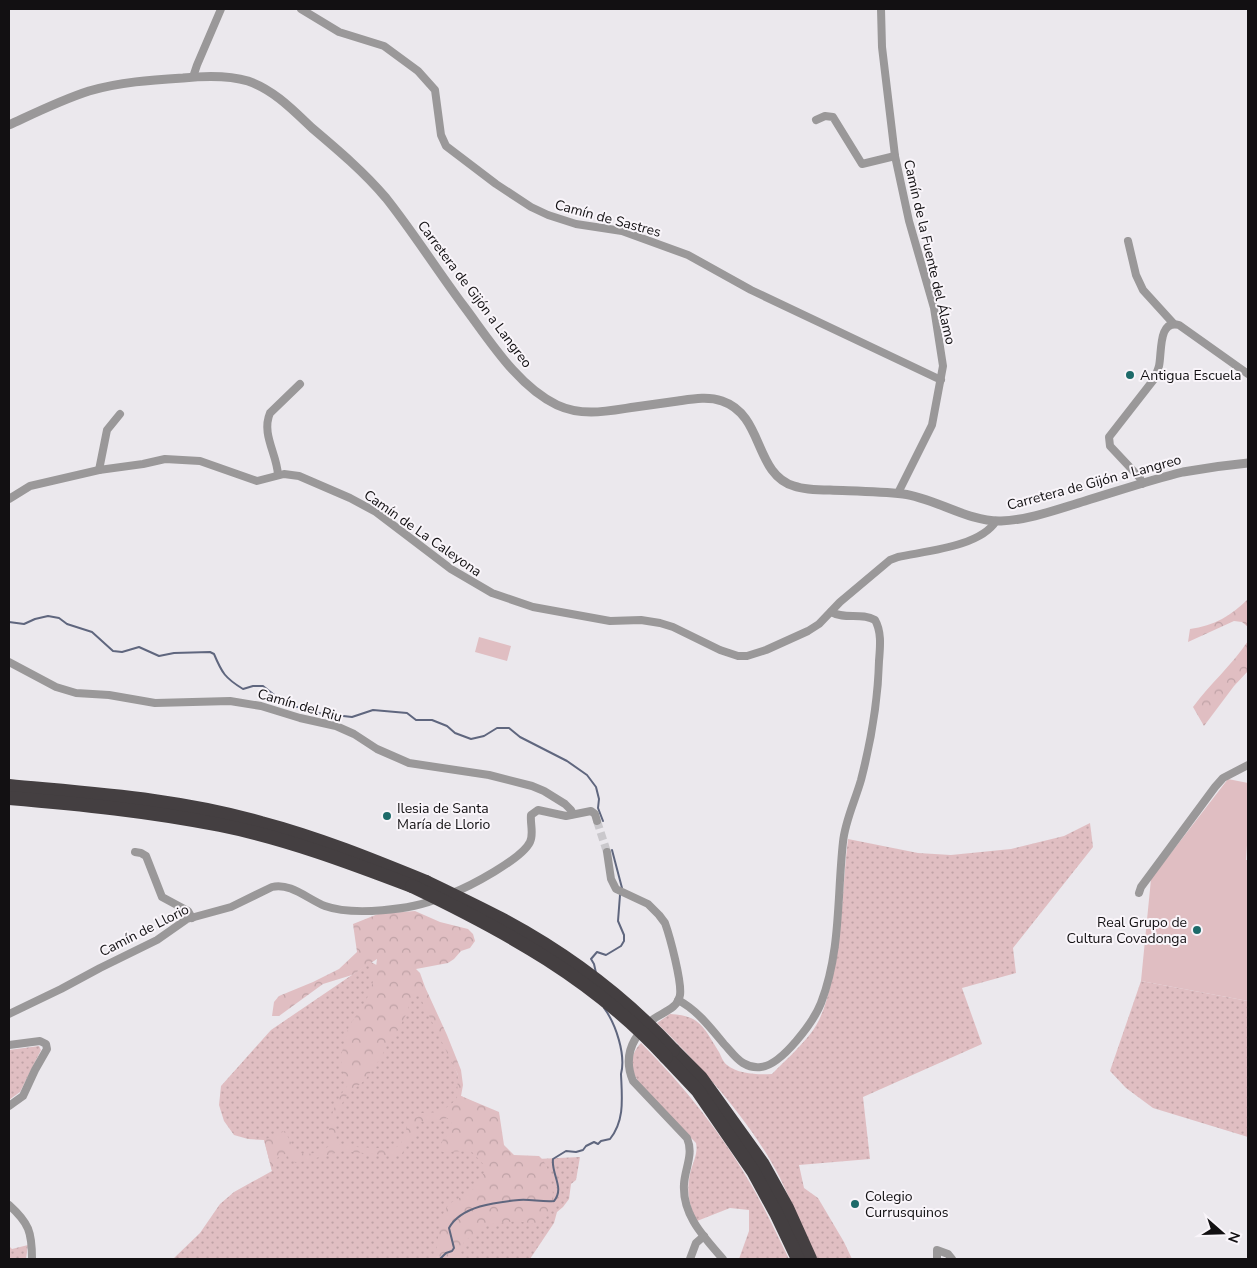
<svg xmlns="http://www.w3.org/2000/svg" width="1257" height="1268" viewBox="0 0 1257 1268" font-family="'Nunito Sans',sans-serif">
<defs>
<pattern id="grass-dots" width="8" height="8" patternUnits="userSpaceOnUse" patternTransform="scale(1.25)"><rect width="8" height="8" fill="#e0bec2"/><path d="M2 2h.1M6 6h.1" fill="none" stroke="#bfa2a6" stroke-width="1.8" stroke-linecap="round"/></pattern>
<pattern id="forest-crowns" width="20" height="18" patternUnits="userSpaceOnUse" patternTransform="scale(1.25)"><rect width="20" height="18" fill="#e0bec2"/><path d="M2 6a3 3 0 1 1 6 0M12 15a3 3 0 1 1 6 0" fill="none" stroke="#bfa2a6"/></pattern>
</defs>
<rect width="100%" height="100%" fill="#ebe8ed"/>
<g fill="url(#grass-dots)">
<path d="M1090,823L1093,847L1013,948L1016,973L962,988L982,1044L863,1097L870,1159L799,1165L804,1188L818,1198L844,1242L852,1259H816C804,1232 793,1205 780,1178C753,1124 700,1065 657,1023L670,1014C700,1015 704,1028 719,1052C721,1056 723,1062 727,1065C738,1074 758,1075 772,1074C785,1061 800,1047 811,1033C822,1019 827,1000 831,983C843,936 842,888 848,839L918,853L951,855L1011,849L1064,836Z"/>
<polygon points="371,962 421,989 458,1075 461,1096 499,1114 501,1146 513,1158 537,1159 580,1157 576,1180 571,1184 569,1199 563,1207 557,1212 554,1223 530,1259 173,1259 200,1233 220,1204 234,1192 272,1171 264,1140 248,1139 234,1135 224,1121 219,1105 221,1086 271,1030"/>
<polygon points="1141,981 1248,1001 1248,1137 1153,1108 1126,1088 1110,1071"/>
<path d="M641,1043C684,1086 723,1135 753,1188C766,1211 777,1235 789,1259H739L749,1231V1210L730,1208L697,1221C688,1205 686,1188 691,1170C694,1160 698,1153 696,1143C680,1126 636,1088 632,1068C630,1059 635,1049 641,1043Z"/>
<polygon points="39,1046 41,1050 20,1092 9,1100 9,1050"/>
<polygon points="28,1245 26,1259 9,1259 9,1246 12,1249"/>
</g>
<g fill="url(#forest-crowns)" fill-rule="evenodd">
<path d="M1248,599V639V627L1242,622L1234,621L1188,642L1190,629C1214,626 1232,615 1248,599Z"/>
<path d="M1248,641V671L1234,686L1204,726L1193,707C1210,684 1232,665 1248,641Z"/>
<path d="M415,911L440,922L468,929L473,934L475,941L470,948L461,951L454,959L448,963L416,969L420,973L425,987L447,1035L461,1070L463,1085L461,1096L499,1112L504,1145L514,1155L539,1156C552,1168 553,1191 554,1208L539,1225L517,1221L484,1225L464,1242L459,1259H434C439,1246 438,1223 444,1212C451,1199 458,1200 468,1193C477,1187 483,1176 486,1167L471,1151L443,1152L440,1150L443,1139L450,1134C451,1128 454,1121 447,1118C437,1122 425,1120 415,1123V1132L402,1154L394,1156L343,1151L296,1163L289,1159L287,1153L278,1157L272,1171L264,1140L285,1131C288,1137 291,1144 295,1149C303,1159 321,1152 329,1146C327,1123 334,1101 349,1084L341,1068L342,1052L349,1026L366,1001L374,979L368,973L376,967L377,959L352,975L323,984L279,1016H272L274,1002L279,996L313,982L339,969L357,952L353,924L378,914ZM417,991L458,1075L457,1098C451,1105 446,1109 437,1112C428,1114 418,1110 411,1119C406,1125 405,1137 400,1145L393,1149L356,1147L337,1144L335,1124L337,1112L347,1095L365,1080L382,1056L387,1044L398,1030L408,1011L409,1003Z"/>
</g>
<g fill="#e0bec2">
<polygon points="479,637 511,646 507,661 475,652"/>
<polygon points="1228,779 1248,783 1248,831 1246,860 1248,860 1248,1001 1141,981 1151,879"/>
</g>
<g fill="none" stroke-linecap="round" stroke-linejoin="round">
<g stroke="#5f667e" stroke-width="2">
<path d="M9,622L24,624L35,619L48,616L59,618L67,624L92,632L113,651L122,652L139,647L159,656L174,653L210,652L214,654C222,673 225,678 243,689L253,686H263L273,694L296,707H308L317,713L352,717L373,710L407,713L416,720H432L447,726L455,733L471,739L484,736L497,728H509L520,737L567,761L587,775L596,787L599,799L598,808L603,821"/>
<polyline points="612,850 622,888"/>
<polyline points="596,973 594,964 591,959 597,952 606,955 621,946 624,941 624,935 618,921 620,895"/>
<path d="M440,1259L446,1253L452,1251L454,1248L449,1228C461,1206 496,1202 519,1200C530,1199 542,1202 554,1201C565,1188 551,1174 553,1159L566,1151L576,1152L583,1150L586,1146L594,1142L598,1144L601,1141L610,1139C625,1120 622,1098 621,1074C626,1055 616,1024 604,1008"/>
</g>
<polyline stroke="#cac8cc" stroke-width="8" stroke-dasharray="8 4" stroke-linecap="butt" points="597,821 607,852"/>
<g stroke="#9a9899" stroke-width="8">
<polyline points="301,9 339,32 384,46 418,71 435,90 441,135 446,146 496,184 531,207 548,215 576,224 622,231 688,255 751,290 941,380"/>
<polyline points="881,9 882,47 895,156 909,221 934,308 943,366 932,425 898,493"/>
<polyline points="193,77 197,65 221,9"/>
<polyline points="816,120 825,116 833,117 862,164 895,156"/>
<polyline points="1128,241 1136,275 1143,290 1173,323"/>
<polyline points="99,470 107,430 120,414"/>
<path d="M278,475C277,454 261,434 270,413L300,384"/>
<path d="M1142,484L1140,478L1110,446L1109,437L1155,378C1156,374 1158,370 1159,366C1162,353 1158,319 1179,325L1248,374"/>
<path d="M9,499L30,486L99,470L143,464L165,459L200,461L257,481L284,474L299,476L350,498L376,512L451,569L492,593L533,607L610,621L641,620L660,623L673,627L720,650L738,656H747L766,650L808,631L819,624L840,602L890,560L898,557C925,551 980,547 996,521"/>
<polyline points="9,662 56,687 76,693 109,695 155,703 230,701 261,706 300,718 336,726 354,734 377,749 409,763 489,775 532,786 544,791 565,804 571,810 573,814"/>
<polyline points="135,852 141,853 146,856 162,897 188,911 192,918"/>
<path d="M607,852L611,879L616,889L648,904L659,915L665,923C670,937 682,982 680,995C678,1008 664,1012 655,1018C634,1034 622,1055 633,1081L687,1138C694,1154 685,1168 684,1184C682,1215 704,1237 723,1259"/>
<polyline points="1139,893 1141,887 1215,787 1223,778 1248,765"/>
<path d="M450,894C469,887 522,859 530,842C534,834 530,824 531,815L538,810L566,816L591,811L595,814L597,821"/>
<path d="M678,1000C697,1010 710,1027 724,1044C730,1050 735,1058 743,1063C748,1066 754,1068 761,1067C782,1065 814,1021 821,1003C841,951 837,896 843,842C845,821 855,801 861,780C871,741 878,701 879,661C880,648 882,632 875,620C861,612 845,620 831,612"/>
<path d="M9,1014L61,989L100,968L157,940L187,919L231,907L272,887C290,882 309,900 325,906C353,916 412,910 439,898"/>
<polyline points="9,1045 40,1041 46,1044 47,1049 35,1070 23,1096 9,1106"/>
<path d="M9,1205C29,1223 32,1232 32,1259"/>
<polyline points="690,1259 696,1243 704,1236"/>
<polyline points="937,1259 937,1250 948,1254 952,1259"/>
</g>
<path stroke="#9a9899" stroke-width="9" d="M9,125C35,113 61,100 89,91C120,82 151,80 183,78C203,76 228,75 248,81C274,90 293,110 312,128C338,150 364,172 386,198C413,232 437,270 463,305C488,338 517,386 557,405C583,417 608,411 635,407C649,405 664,403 678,401C692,399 708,396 722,401C764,415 754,474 794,486C805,490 818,490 830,490C854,491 879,491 903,494C935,498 968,522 1001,521C1029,520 1058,509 1085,501C1118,491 1150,480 1183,472C1205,468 1227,465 1248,463"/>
<g stroke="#443f41" stroke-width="14">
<path d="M9,786C93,794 179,799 261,823C318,838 372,860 426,882"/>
<path d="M9,798C80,804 150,811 220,825C285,838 349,862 412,886"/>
<polyline points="673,1050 701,1078 762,1163 787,1208 810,1259"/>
<polyline points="666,1057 698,1091 753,1171 777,1215 798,1259"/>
</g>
<g stroke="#443f41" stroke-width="14">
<path d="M426,882C451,894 476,906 501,919C565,953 624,997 673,1050"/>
<path d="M412,886C506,931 594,979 666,1057"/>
</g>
</g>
<g fill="#1d6a69" stroke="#f9f5fa" stroke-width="2">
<circle cx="1130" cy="375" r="5"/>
<circle cx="387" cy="816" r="5"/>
<circle cx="1197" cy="930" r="5"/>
<circle cx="855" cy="1204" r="5"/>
</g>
<g text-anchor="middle" stroke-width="4" stroke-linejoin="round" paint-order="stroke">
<g font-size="14" fill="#121012" stroke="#f9f5fa">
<text transform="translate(608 218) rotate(15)" y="5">Camín de Sastres</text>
<text transform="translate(930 252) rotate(77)" y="5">Camín de la Fuente del Álamo</text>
<text transform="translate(475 294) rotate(53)" y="5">Carretera de Gijón a Langreo</text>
<text transform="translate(1094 482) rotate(-15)" y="5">Carretera de Gijón a Langreo</text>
<text transform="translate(423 533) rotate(35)" y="5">Camín de La Caleyona</text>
<text transform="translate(300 705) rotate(16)" y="5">Camín del Riu</text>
<text transform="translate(144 930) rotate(-27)" y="5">Camín de Llorio</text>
</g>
<g font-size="14" fill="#121012" stroke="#f9f5fa" text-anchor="start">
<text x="1140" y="380">Antigua Escuela</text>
<text x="397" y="813">Ilesia de Santa<tspan x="397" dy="16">María de Llorio</tspan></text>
<text x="1187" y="927" text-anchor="end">Real Grupo de<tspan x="1187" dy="16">Cultura Covadonga</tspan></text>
<text x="865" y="1201">Colegio<tspan x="865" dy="16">Currusquinos</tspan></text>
</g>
</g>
<rect width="1257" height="1268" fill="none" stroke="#121012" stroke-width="20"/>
<g transform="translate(1222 1233) rotate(110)" stroke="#f9f5fa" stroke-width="4" paint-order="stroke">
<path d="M0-4L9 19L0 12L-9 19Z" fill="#121012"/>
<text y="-8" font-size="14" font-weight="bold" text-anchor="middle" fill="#121012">N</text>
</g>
</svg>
